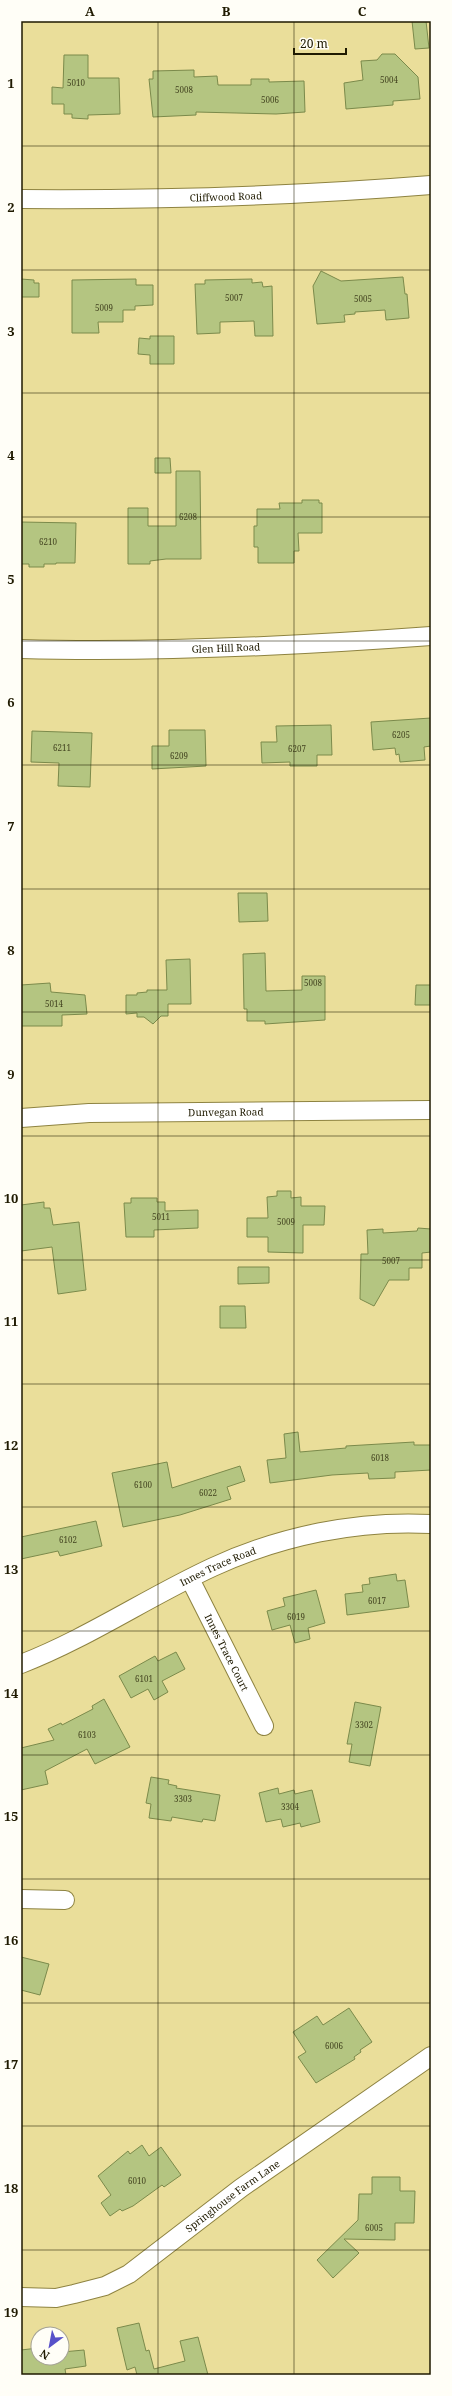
<svg xmlns="http://www.w3.org/2000/svg" width="452" height="2396" viewBox="0 0 452 2396" font-family="'Noto Serif',serif">
<rect width="100%" height="100%" fill="#eade9a"/>
<g fill="#b4c581" stroke="#7b8a4b">
<polygon points="412,21 426,21 429,48 415,49"/>
<polygon points="382,54 395,54 418,77 420,99 393,101 393,105 346,109 344,83 363,80 361,61 377,60"/>
<polygon points="64,55 88,55 88,78 119,78 120,114 88,115 88,119 72,118 72,114 64,114 64,104 52,104 52,87 63,88"/>
<polygon points="194,70 194,77 217,76 218,85 251,85 251,79 269,79 269,82 304,81 305,112 276,114 196,112 196,115 153,117 149,79 153,79 153,71"/>
<polygon points="321,271 341,281 403,277 405,294 407,294 409,318 386,320 385,310 355,312 355,314 344,315 345,322 317,324 313,286"/>
<polygon points="21,279 34,280 34,283 39,283 39,297 21,297"/>
<polygon points="136,279 136,285 153,285 153,305 135,306 135,310 123,310 123,322 98,322 99,333 72,333 72,280"/>
<polygon points="252,279 252,283 262,282 263,287 272,286 273,336 255,336 254,321 220,322 220,333 197,334 195,284 205,284 205,280"/>
<polygon points="150,336 174,336 174,364 150,364 150,355 138,354 139,338 150,339"/>
<polygon points="155,458 170,458 171,473 155,473"/>
<polygon points="176,471 200,471 201,559 166,559 150,561 150,564 128,564 128,508 148,508 148,526 176,526"/>
<polygon points="302,500 319,500 319,503 322,503 322,533 298,533 299,551 294,551 294,563 258,563 258,547 254,547 254,526 257,526 257,509 280,509 279,503 302,503"/>
<polygon points="21,522 76,523 75,563 56,563 56,564 44,564 44,567 29,567 29,564 21,564"/>
<polygon points="431,718 431,746 424,747 425,760 400,762 399,754 396,755 395,748 373,750 371,722"/>
<polygon points="331,725 332,755 317,755 317,766 290,766 290,762 262,763 261,742 277,742 276,726"/>
<polygon points="169,730 205,730 206,766 152,769 152,746 169,746"/>
<polygon points="32,731 92,733 90,787 58,786 59,763 31,762"/>
<polygon points="238,893 267,893 268,921 239,922"/>
<polygon points="265,953 266,991 302,990 302,976 325,976 325,1020 265,1024 265,1021 247,1021 247,1009 244,1009 243,954"/>
<polygon points="190,959 191,1004 168,1004 168,1016 161,1016 153,1024 144,1017 137,1017 137,1013 126,1014 126,995 137,995 137,993 147,992 147,990 167,990 166,960"/>
<polygon points="50,983 51,992 85,995 87,1014 62,1015 62,1026 21,1026 21,985"/>
<polygon points="416,985 431,985 431,1005 415,1005"/>
<polygon points="277,1191 291,1191 291,1198 301,1197 301,1206 325,1206 324,1225 303,1225 303,1253 268,1252 268,1237 247,1237 247,1218 268,1218 267,1197 277,1196"/>
<polygon points="131,1198 157,1198 157,1202 165,1202 165,1211 198,1210 198,1228 154,1230 154,1237 126,1237 124,1203 131,1203"/>
<polygon points="44,1202 44,1208 50,1208 53,1225 79,1222 86,1290 58,1294 52,1247 21,1251 21,1205"/>
<polygon points="418,1228 431,1229 431,1252 422,1253 422,1268 409,1268 409,1280 389,1280 374,1306 360,1299 361,1254 368,1254 367,1230 383,1229 383,1233 417,1231"/>
<polygon points="238,1267 269,1267 269,1283 238,1284"/>
<polygon points="220,1306 245,1306 246,1328 220,1328"/>
<polygon points="298,1432 300,1452 346,1448 346,1446 414,1442 414,1445 431,1445 431,1470 395,1472 395,1478 369,1479 368,1473 332,1475 270,1483 267,1460 286,1458 284,1434"/>
<polygon points="167,1462 172,1488 240,1466 245,1481 227,1487 231,1499 180,1515 123,1527 112,1473"/>
<polygon points="96,1521 102,1546 60,1556 58,1551 21,1559 21,1537"/>
<polygon points="396,1574 397,1581 405,1580 409,1607 347,1615 345,1594 363,1592 362,1585 370,1584 369,1578"/>
<polygon points="316,1590 325,1623 308,1628 310,1639 295,1643 290,1625 272,1630 267,1611 285,1606 283,1598"/>
<polygon points="176,1652 185,1669 162,1681 168,1692 154,1700 148,1689 131,1698 119,1676 155,1656 158,1661"/>
<polygon points="104,1699 130,1747 95,1764 87,1749 45,1771 48,1784 21,1790 21,1748 54,1740 48,1729 61,1723 62,1725 93,1709 92,1706"/>
<polygon points="355,1702 381,1707 370,1766 349,1762 352,1744 347,1744"/>
<polygon points="151,1777 169,1780 168,1784 177,1786 176,1788 220,1795 215,1821 203,1819 202,1822 172,1817 171,1821 149,1818 151,1804 146,1803"/>
<polygon points="278,1788 279,1794 294,1790 295,1794 312,1790 320,1822 301,1827 300,1823 283,1827 281,1819 266,1822 259,1793"/>
<polygon points="21,1957 49,1964 40,1995 21,1990"/>
<polygon points="349,2008 372,2042 360,2050 361,2052 354,2057 355,2059 316,2083 298,2057 306,2052 293,2032 317,2016 323,2025"/>
<polygon points="142,2145 149,2156 161,2147 181,2175 164,2187 162,2185 133,2206 122,2211 120,2209 110,2216 101,2203 111,2195 98,2176 128,2151 130,2154"/>
<polygon points="372,2177 400,2177 400,2191 415,2191 414,2223 395,2223 395,2240 344,2239 359,2253 333,2278 317,2260 358,2220 359,2194 372,2194"/>
<polygon points="139,2323 146,2351 149,2350 154,2369 185,2361 180,2341 198,2337 208,2375 137,2375 135,2367 127,2370 117,2328"/>
<polygon points="38,2348 38,2358 62,2358 62,2352 84,2350 86,2366 65,2369 66,2375 21,2375 21,2350"/>
</g>
<g fill="none" stroke-linecap="round" stroke-linejoin="round">
<defs>
<g id="street">
<path id="s1" d="M21,199C158,200 294,196 431,185"/>
<path id="s2" d="M21,649C158,653 295,646 431,636"/>
<path id="s3" d="M21,1118L89,1113L431,1110"/>
<path id="s4" d="M190,1579L264,1726"/>
<path id="s5" d="M21,1664C88,1638 148,1597 213,1567C280,1536 357,1520 431,1524"/>
<polyline points="21,1899 65,1900"/>
<path id="s6" d="M21,2297L56,2298L74,2294L105,2286L129,2274L241,2188L431,2056"/>
</g>
</defs>
<use href="#street" stroke="#8e8341" stroke-width="20"/>
<use href="#street" stroke="#fff" stroke-width="18"/>
</g>
<path fill="none" stroke="#1f1a01" stroke-width="1" stroke-opacity="0.55" d="M158,21V2375M294,21V2375M21,146H431M21,270H431M21,393H431M21,517H431M21,641H431M21,765H431M21,889H431M21,1012H431M21,1136H431M21,1260H431M21,1384H431M21,1507H431M21,1631H431M21,1755H431M21,1879H431M21,2003H431M21,2126H431M21,2250H431"/>
<g text-anchor="middle" stroke-width="4" stroke-linejoin="round" paint-order="stroke">
<g font-size="8" fill="#444521">
<text x="389" y="83">5004</text>
<text x="76" y="86">5010</text>
<text x="184" y="93">5008</text>
<text x="270" y="103">5006</text>
<text x="234" y="301">5007</text>
<text x="363" y="302">5005</text>
<text x="104" y="311">5009</text>
<text x="188" y="520">6208</text>
<text x="48" y="545">6210</text>
<text x="401" y="738">6205</text>
<text x="62" y="751">6211</text>
<text x="297" y="752">6207</text>
<text x="179" y="759">6209</text>
<text x="313" y="986">5008</text>
<text x="54" y="1007">5014</text>
<text x="161" y="1220">5011</text>
<text x="286" y="1225">5009</text>
<text x="391" y="1264">5007</text>
<text x="380" y="1461">6018</text>
<text x="143" y="1488">6100</text>
<text x="208" y="1496">6022</text>
<text x="68" y="1543">6102</text>
<text x="377" y="1604">6017</text>
<text x="296" y="1620">6019</text>
<text x="144" y="1682">6101</text>
<text x="364" y="1728">3302</text>
<text x="87" y="1738">6103</text>
<text x="183" y="1802">3303</text>
<text x="290" y="1810">3304</text>
<text x="334" y="2049">6006</text>
<text x="137" y="2184">6010</text>
<text x="374" y="2231">6005</text>
</g>
<g font-size="10" fill="#1f1a01" stroke="#fffef7">
<text dy="4" stroke="none"><textPath href="#s1" startOffset="205">Cliffwood Road</textPath></text>
<text dy="4" stroke="none"><textPath href="#s2" startOffset="205">Glen Hill Road</textPath></text>
<text dy="4" stroke="none"><textPath href="#s3" startOffset="205">Dunvegan Road</textPath></text>
<text dy="4" stroke="none"><textPath href="#s5" startOffset="220">Innes Trace Road</textPath></text>
<text dy="4" stroke="none"><textPath href="#s4" startOffset="82">Innes Trace Court</textPath></text>
<text dy="4" stroke="none"><textPath href="#s6" startOffset="242">Springhouse Farm Lane</textPath></text>
</g>
</g>
<rect width="452" height="2396" fill="none" stroke="#fffef7" stroke-width="44"/>
<g transform="translate(50 2346) rotate(212)"><circle r="19" fill="#fffef7" stroke="#a5a395"/>
<path d="M0-3L7 15L0 10L-7 15Z" fill="#5751c9"/>
<text y="-6" font-size="11" font-weight="bold" text-anchor="middle" fill="#1f1a01">N</text>
</g>
<path d="M294 48v6h52v-6" fill="none" stroke="#1f1a01" stroke-width="2"/>
<text x="300" y="48" font-size="12" fill="#1f1a01" stroke="#fffef7" stroke-width="3" paint-order="stroke">20 m</text>
<rect x="22" y="22" width="408" height="2352" fill="none" stroke="#1f1a01" stroke-width="1.5"/>
<g font-size="13" text-anchor="middle" font-weight="bold" fill="#1f1a01">
<text x="90" y="16">A</text>
<text x="226" y="16">B</text>
<text x="362" y="16">C</text>
<text x="11" y="88">1</text>
<text x="11" y="212">2</text>
<text x="11" y="336">3</text>
<text x="11" y="460">4</text>
<text x="11" y="584">5</text>
<text x="11" y="707">6</text>
<text x="11" y="831">7</text>
<text x="11" y="955">8</text>
<text x="11" y="1079">9</text>
<text x="11" y="1203">10</text>
<text x="11" y="1326">11</text>
<text x="11" y="1450">12</text>
<text x="11" y="1574">13</text>
<text x="11" y="1698">14</text>
<text x="11" y="1821">15</text>
<text x="11" y="1945">16</text>
<text x="11" y="2069">17</text>
<text x="11" y="2193">18</text>
<text x="11" y="2317">19</text>
</g>
</svg>
